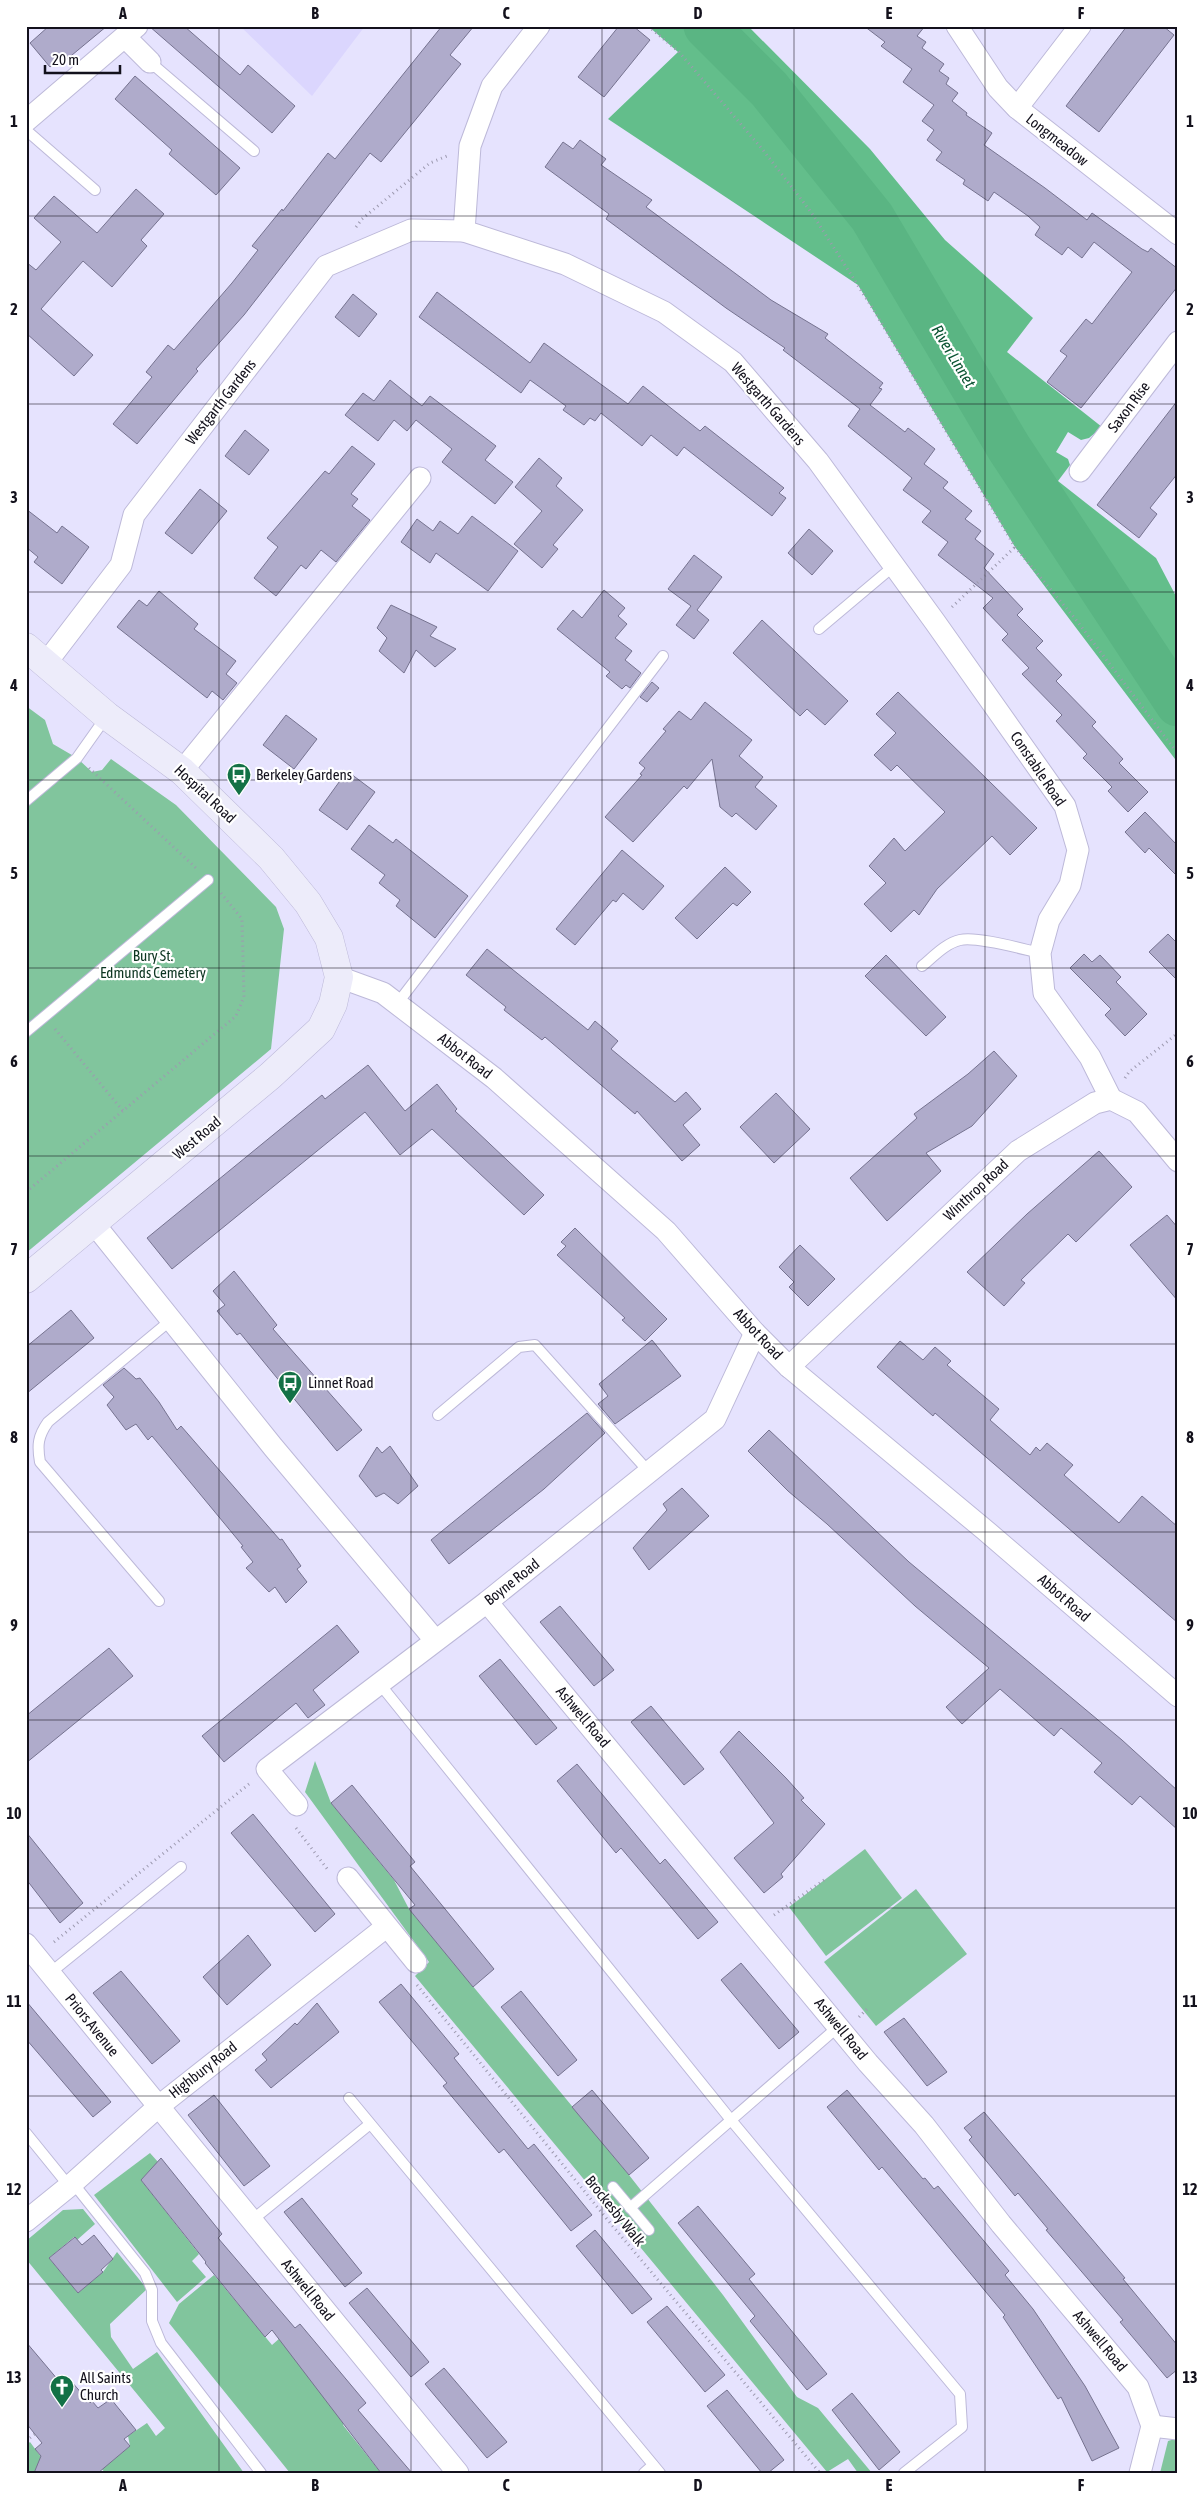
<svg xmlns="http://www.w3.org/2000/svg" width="1204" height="2499" viewBox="0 0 1204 2499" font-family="'Asap Condensed',sans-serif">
<rect width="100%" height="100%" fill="#e6e3fe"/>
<polygon fill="#dbd6fe" points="240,26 365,26 312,96"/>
<g fill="#81c59d">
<polygon points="26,706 45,720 53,744 77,758 92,772 102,770 111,759 176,805 276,907 284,929 271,1049 26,1253"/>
<polygon points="315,1761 331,1803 394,1880 409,1909 629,2175 723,2295 797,2397 818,2408 872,2473 858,2473 848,2459 827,2472 415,1976 429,1962 305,1792"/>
<polygon points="865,1849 902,1898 826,1956 789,1907"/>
<polygon points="916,1889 967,1954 876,2026 824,1962"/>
<polygon points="150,2153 158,2162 141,2180 199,2254 192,2261 206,2277 177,2302 94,2195"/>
<polygon points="83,2209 95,2224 77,2240 74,2237 49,2258 78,2293 103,2272 117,2252 147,2289 110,2324 111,2337 133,2369 157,2352 244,2473 105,2473 102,2469 130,2446 128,2436 147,2423 156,2436 165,2428 26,2259 26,2241 63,2210"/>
<polygon points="214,2275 272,2345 280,2338 345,2422 343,2425 381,2473 290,2473 169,2323 179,2304"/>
<polygon points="1178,2438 1178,2473 1160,2473 1168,2441"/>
<polygon points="30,2442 44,2461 36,2468 36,2473 26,2473 26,2445"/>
</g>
<polygon fill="#63be8b" points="648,26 701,26 892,249 1087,583 1118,598 1021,456 884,220 821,137 757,64 718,26 748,26 870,149 945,240 1033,318 1007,352 1102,427 1089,438 1081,440 1068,432 1056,452 1068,459 1070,465 1058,481 1156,558 1178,600 1178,763 1015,547 858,285 608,119 678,52"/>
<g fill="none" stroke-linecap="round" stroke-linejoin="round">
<polyline stroke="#5ab583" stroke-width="45" points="706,26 769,89 872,217 1009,448 1178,704"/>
</g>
<g fill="#afabcb" stroke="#767390">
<polygon points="49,26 107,26 66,60 63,56 50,67 30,43"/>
<polygon points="149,26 184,26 240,75 248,65 295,106 272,133"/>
<polygon points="442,26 474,26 450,55 461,64 381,162 370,153 244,315 196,369 198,371 137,444 113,424 152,377 146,372 168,345 174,350 232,283 258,250 252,246 282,209 283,211 328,153 335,159"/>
<polygon points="619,26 633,26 650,40 604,97 578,77"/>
<polygon points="864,26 925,26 917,36 926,42 922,48 944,64 939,71 949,78 946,84 958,93 952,101 967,113 966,115 992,133 984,145 1045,188 1087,220 1092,213 1142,249 1148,252 1151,248 1178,269 1178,286 1081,408 1047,382 1067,356 1060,351 1086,319 1092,324 1132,272 1094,242 1082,258 1068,247 1062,255 1035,235 1040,227 1028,216 994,192 988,201 963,184 965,180 936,160 942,152 927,140 934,130 922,121 934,105 903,82 912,69 881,46 885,42"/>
<polygon points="1127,26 1163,26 1174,35 1099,132 1066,106"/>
<polygon points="135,76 240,168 216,195 169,154 172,150 115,99"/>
<polygon points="580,140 606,159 601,165 652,200 646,207 771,300 828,334 825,338 883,383 879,388 882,389 870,405 905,432 908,428 935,449 924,464 948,482 943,488 972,511 965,519 981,531 975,539 994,554 984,568 1023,609 1017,615 1043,641 1036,648 1062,675 1056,681 1096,722 1092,726 1123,759 1119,763 1148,792 1128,812 1108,791 1112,787 1083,758 1087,754 1056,721 1062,715 1022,674 1029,668 1002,640 1008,634 983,608 993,598 938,555 948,542 922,522 931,511 903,490 912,478 848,426 860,409 783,350 785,348 726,308 606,219 609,214 545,167 563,142 573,149"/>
<polygon points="136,189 164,214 141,240 147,246 112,287 83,261 41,309 93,355 74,376 26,333 26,262 36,270 61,242 34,218 54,196 97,233"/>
<polygon points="437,292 530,363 544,343 628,404 643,386 700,431 705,426 784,488 779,493 786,498 772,516 684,447 677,456 651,435 642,446 601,413 595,421 590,418 584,425 563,410 566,406 530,380 521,393 419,317"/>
<polygon points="353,294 377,314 359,337 335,317"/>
<polygon points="390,380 422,406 430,396 496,446 485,460 513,482 495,504 442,462 452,449 416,420 407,431 394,420 378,441 345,415 363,393 374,401"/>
<polygon points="1178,400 1178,473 1150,508 1157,514 1139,538 1097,505"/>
<polygon points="245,430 269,450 249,475 225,456"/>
<polygon points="352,446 375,464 351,494 358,499 352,506 370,520 336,562 321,550 306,569 301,565 276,596 254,578 278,547 267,538 325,471 329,474"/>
<polygon points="539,458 562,478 556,486 583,510 553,545 558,549 542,568 514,544 542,511 515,487"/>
<polygon points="200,489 227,511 192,554 165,533"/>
<polygon points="26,509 57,533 62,526 89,547 62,584 34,562 38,557 26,547"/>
<polygon points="472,516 518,551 488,591 436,553 430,563 401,542 417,519 433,531 440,521 458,534"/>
<polygon points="809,529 833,551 812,575 788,553"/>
<polygon points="694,555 722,577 697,610 709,620 694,639 676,625 691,606 668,589"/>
<polygon points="604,590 625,608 618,616 627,624 615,638 632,651 625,660 641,673 630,688 626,685 622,689 606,676 610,672 557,629 573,610 582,618"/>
<polygon points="159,591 198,624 194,629 236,661 226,674 237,683 223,700 212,691 207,698 117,627 139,600 147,606"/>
<polygon points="391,605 437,627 430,636 456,649 435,667 416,650 404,673 379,651 387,638 377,628"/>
<polygon points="762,620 848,701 825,725 807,709 800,716 733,653"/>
<polygon points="652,682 659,688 647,702 640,697"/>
<polygon points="898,692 1037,828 1010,855 992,836 937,889 919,915 914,910 891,932 864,904 886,883 869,866 894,838 905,851 945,812 897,765 891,771 874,755 896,733 876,714"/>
<polygon points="705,702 752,740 739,756 763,777 755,787 777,806 756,830 736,813 732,817 720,807 712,759 687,789 684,786 633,842 605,817 642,775 640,774 645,768 639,763 666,731 663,729 679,711 691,720"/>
<polygon points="286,715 317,739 294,769 263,745"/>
<polygon points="347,771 375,792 347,830 319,810"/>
<polygon points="1145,812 1178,846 1178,877 1149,848 1145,853 1125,832"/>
<polygon points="369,825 393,843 396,839 468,896 435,938 396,906 400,900 379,883 385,875 351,849"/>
<polygon points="622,850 664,886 643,910 623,893 616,902 613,900 575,945 556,929"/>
<polygon points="725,867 751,892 737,906 733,903 697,939 675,918"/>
<polygon points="1168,934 1178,944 1178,981 1149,952"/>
<polygon points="487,949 588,1030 595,1021 618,1041 611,1049 675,1102 686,1092 701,1109 683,1125 700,1145 682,1161 637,1111 635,1114 545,1037 542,1040 504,1010 506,1007 466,975"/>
<polygon points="1084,954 1092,962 1100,955 1121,977 1116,982 1147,1014 1125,1036 1105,1015 1111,1009 1070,968"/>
<polygon points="886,955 946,1017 926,1036 865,976"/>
<polygon points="994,1051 1017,1076 972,1126 926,1153 941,1171 887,1221 850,1178 917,1118 914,1114 968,1074"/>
<polygon points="368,1065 405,1111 437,1084 457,1109 455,1111 544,1195 524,1215 432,1129 400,1155 365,1112 172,1269 147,1238 322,1095 325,1099"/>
<polygon points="776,1093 810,1129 774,1163 740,1127"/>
<polygon points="1099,1151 1132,1187 1076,1242 1068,1234 1021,1280 1025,1283 1004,1306 967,1272 1027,1214"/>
<polygon points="1167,1215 1178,1228 1178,1301 1130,1245"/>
<polygon points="575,1228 667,1319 645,1341 622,1320 625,1318 557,1255 566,1246 561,1242"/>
<polygon points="800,1245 835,1279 808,1306 789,1287 794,1282 779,1267"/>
<polygon points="234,1271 277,1325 273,1329 362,1430 337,1451 240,1333 237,1335 217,1311 225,1305 213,1291"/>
<polygon points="71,1310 94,1338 26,1394 26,1347"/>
<polygon points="652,1340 681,1376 615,1424 598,1404 608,1396 599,1384"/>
<polygon points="900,1341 923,1360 935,1347 951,1361 947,1365 999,1409 990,1420 1030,1455 1036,1447 1040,1451 1047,1443 1073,1465 1064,1475 1119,1523 1142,1496 1178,1527 1178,1623 935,1413 933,1416 877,1367"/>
<polygon points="124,1368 136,1379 140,1378 159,1402 177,1430 181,1426 280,1540 282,1539 301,1566 297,1569 307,1582 286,1603 275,1587 269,1592 246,1568 253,1562 241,1547 243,1546 152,1436 148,1440 136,1424 126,1430 107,1405 114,1397 103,1385"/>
<polygon points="587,1413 605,1433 544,1489 449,1564 431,1540"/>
<polygon points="769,1430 909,1562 1122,1740 1178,1791 1178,1830 1140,1796 1132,1805 1094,1772 1102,1763 1061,1728 1054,1736 1000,1689 962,1724 946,1707 989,1668 915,1606 827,1524 788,1491 748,1451"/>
<polygon points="390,1446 418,1486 398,1504 384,1493 376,1497 359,1476 377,1447 382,1453"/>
<polygon points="682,1488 709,1516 649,1570 633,1548 667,1510 663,1504"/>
<polygon points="560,1606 614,1670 594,1686 540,1622"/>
<polygon points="337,1625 359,1652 313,1690 325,1705 308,1718 296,1703 224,1762 202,1736"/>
<polygon points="109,1648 133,1676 26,1763 26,1716"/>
<polygon points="500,1659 557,1728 536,1745 479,1676"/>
<polygon points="651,1706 704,1769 684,1785 631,1722"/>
<polygon points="739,1731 786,1778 804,1798 801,1800 825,1824 781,1874 783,1877 764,1893 734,1858 774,1823 720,1752"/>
<polygon points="577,1764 660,1864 665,1859 718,1922 698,1939 621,1848 616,1853 557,1781"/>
<polygon points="352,1785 415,1862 410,1866 494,1969 473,1987 409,1909 415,1905 331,1803"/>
<polygon points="253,1814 335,1914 315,1932 231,1833"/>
<polygon points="26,1832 83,1903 60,1923 26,1879"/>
<polygon points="248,1935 271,1965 227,2005 203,1977"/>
<polygon points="741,1963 799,2032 779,2049 721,1980"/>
<polygon points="121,1971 180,2041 152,2064 93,1993"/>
<polygon points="401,1984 459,2054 454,2058 528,2149 534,2144 592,2215 571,2231 504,2149 499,2153 443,2086 447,2083 379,2002"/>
<polygon points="521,1991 577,2060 558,2076 501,2007"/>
<polygon points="26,2001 111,2102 93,2117 26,2039"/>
<polygon points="317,2003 339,2032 271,2088 255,2070 267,2060 262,2054 295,2023 297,2025"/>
<polygon points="904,2018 947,2072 927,2086 884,2032"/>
<polygon points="592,2090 649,2158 629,2175 572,2107"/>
<polygon points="847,2090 923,2179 925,2178 934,2189 938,2186 1009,2271 1005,2275 1033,2309 1085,2386 1119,2448 1092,2461 1061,2397 1058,2399 1003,2317 1005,2315 882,2167 879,2170 827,2107"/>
<polygon points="214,2095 270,2166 244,2186 188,2115"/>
<polygon points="984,2112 1125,2278 1123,2279 1178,2346 1178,2369 1167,2378 1120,2322 1123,2320 1046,2230 1048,2229 1018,2193 1015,2196 969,2140 972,2137 964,2128"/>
<polygon points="161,2158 222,2234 218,2238 295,2328 300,2324 366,2403 358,2410 412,2473 381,2473 272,2330 265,2337 205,2263 206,2262 141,2180"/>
<polygon points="302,2198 362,2273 345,2287 284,2212"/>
<polygon points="698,2206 755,2274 749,2279 827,2374 807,2390 750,2321 755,2316 678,2223"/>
<polygon points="595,2230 652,2299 632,2314 576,2246"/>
<polygon points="94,2235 113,2259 101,2270 103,2272 78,2293 49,2258 75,2237 82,2245"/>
<polygon points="367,2288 429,2362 411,2377 349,2303"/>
<polygon points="667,2306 725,2375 705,2392 647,2322"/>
<polygon points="26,2342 64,2387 71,2381 90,2403 92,2401 98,2408 111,2399 136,2430 124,2439 130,2446 98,2473 34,2473 41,2456 35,2449 42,2443 26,2423"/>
<polygon points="444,2368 507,2442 487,2458 425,2384"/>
<polygon points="727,2390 784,2460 768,2473 762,2473 707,2406"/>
<polygon points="852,2393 900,2452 879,2470 832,2410"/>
</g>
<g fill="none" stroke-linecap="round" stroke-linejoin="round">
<defs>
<g id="lane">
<polyline points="150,62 254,151"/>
<polyline points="26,130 95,190"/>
<polyline points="819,629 895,565"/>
<polyline points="26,801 77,758 106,717"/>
<path d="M922,966C933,957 946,943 960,940C977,936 1022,949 1040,953"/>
<polyline points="397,1004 663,656"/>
<polyline points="26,1032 208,880"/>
<polyline points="438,1415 519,1347 535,1345 649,1472"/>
<path d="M159,1601L40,1462C37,1445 38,1436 48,1422L171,1320"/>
<polyline points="379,1683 731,2120 960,2394 962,2427 904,2473"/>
<polyline points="50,1973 181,1867"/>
<polyline points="349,2098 660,2473"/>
<polyline points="26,2133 69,2186"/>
<polyline points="73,2183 145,2273 152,2290 152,2321 161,2343 261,2473"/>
<polyline points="613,2187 649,2230"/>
<polyline points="630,2208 839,2026"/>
<polyline points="251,2221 370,2124"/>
<polyline points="644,2473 653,2465"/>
</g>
<g id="street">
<polyline points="539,26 492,86 470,146 464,231 565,264 664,312 733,362 818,461 935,622 1065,806 1078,850 1070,885 1049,920 1040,953 1044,993 1090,1057 1111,1099"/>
<polyline points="957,26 998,88 1017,108 1178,234"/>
<polyline points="125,37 150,62"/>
<polyline points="1017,108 1080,26"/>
<polyline points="26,121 137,26"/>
<polyline points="1080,471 1178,342"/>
<polyline points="46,663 121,565 134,515 326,266 411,230 464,231"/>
<polyline points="182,771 420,478"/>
<polyline points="339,977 383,993 494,1078 666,1231 755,1333 789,1367 985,1530 1178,1696"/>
<polyline points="95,1225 273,1447 435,1640"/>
<polyline points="789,1367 1018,1151 1095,1103 1111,1099 1137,1112 1178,1161"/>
<polyline points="487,1602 868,2063 924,2125 1001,2224 1138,2387 1152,2426 1140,2473"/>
<polyline points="297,1805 267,1769 487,1602 715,1419 755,1333"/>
<polyline points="348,1878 416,1962"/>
<polyline points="26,1944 458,2473"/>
<polyline points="26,2221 73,2183 159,2106 386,1927"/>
<polyline points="1152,2426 1178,2429"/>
</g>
<polyline id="secondary" points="26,647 107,716 182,771 271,858 308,903 329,938 339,977 333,1004 321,1029 270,1076 26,1279"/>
</defs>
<use href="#lane" stroke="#bdb9d9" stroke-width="12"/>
<use href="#street" stroke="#bdb9d9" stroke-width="23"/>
<use href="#secondary" stroke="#bdb9d9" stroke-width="29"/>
<g stroke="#9d9ab0" stroke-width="3" stroke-dasharray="1 4" stroke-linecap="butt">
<polyline points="648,26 679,52 763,150 811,212 873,309 1015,547 1077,621 1178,754"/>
<polyline points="356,227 362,219 430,163 447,156"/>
<polyline points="952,607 1015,547"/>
<polyline points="89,768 196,868"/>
<polyline points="55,1029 123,1111"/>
<polyline points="1125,1078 1129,1072 1178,1033"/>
<polyline points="26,1192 236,1016 244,997 242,919 220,892"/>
<polyline points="296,1828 328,1870"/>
<polyline points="774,1915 827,1878"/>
<polyline points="54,1942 249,1784"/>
<polyline points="417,1985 611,2224 820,2473"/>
<polyline points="859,2017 867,2009"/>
<polyline points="26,2441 35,2434"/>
<polyline points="26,2472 26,2473"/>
</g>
<use href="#lane" stroke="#fff" stroke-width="10"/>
<use href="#street" stroke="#fff" stroke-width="21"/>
<use href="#secondary" stroke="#edecfa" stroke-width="28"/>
</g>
<path fill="none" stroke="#13111c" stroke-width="1" stroke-opacity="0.55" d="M219,26V2473M411,26V2473M602,26V2473M794,26V2473M985,26V2473M26,216H1178M26,404H1178M26,592H1178M26,780H1178M26,968H1178M26,1156H1178M26,1344H1178M26,1532H1178M26,1720H1178M26,1908H1178M26,2096H1178M26,2284H1178"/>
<defs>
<symbol id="bus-pin" viewBox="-11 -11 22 30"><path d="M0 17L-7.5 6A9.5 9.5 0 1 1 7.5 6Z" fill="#137146" stroke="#fff"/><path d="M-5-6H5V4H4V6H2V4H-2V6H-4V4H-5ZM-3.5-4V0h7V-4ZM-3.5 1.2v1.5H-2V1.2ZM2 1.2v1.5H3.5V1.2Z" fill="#fff"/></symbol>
<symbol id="church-pin" viewBox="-11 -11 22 30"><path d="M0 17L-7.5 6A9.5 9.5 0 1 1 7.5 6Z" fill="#137146" stroke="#fff"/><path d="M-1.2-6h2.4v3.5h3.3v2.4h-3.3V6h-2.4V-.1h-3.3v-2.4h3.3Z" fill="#fff"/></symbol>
</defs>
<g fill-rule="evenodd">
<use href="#bus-pin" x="225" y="761" width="28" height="38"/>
<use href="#bus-pin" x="276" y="1369" width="28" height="38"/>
<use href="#church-pin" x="48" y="2373" width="28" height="38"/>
</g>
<g text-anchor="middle" stroke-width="4.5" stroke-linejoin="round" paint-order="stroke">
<g font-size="15" fill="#13111c" stroke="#fff">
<text transform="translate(1057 140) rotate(38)" y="5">Longmeadow</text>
<text transform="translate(221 402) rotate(-52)" y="5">Westgarth Gardens</text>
<text transform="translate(768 404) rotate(49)" y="5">Westgarth Gardens</text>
<text transform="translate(1129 407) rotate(-53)" y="5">Saxon Rise</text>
<text transform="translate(1038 769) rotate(56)" y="5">Constable Road</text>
<text transform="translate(205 794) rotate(43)" y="5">Hospital Road</text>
<text transform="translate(465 1056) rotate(38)" y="5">Abbot Road</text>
<text transform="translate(197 1138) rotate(-40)" y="5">West Road</text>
<text transform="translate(976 1190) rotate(-43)" y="5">Winthrop Road</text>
<text transform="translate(758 1334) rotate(47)" y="5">Abbot Road</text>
<text transform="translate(512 1582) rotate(-38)" y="5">Boyne Road</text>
<text transform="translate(1064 1598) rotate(41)" y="5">Abbot Road</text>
<text transform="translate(583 1717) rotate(50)" y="5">Ashwell Road</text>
<text transform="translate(92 2025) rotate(51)" y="5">Priors Avenue</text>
<text transform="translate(841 2029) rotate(51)" y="5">Ashwell Road</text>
<text transform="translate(203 2070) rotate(-38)" y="5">Highbury Road</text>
<text transform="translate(615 2211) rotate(51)" y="5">Brockesby Walk</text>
<text transform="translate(308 2290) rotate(51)" y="5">Ashwell Road</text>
<text transform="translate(1100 2341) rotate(50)" y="5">Ashwell Road</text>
</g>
<g font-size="15" fill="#13111c" stroke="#fff" text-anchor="start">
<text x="256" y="780">Berkeley Gardens</text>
<text x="308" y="1388">Linnet Road</text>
<text x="80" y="2383">All Saints<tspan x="80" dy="17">Church</tspan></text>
</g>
<g font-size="15" fill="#0d3521" stroke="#fff">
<text x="153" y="961">Bury St.<tspan x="153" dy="17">Edmunds Cemetery</tspan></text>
</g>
<g font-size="16" font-style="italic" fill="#0a5332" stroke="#fff">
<text transform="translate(954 356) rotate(59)" y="6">River Linnet</text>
</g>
</g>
<rect width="1204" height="2499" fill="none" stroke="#ffffff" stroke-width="55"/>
<path d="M45 65v8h75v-8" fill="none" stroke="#13111c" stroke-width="2.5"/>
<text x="52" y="65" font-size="15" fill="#13111c" stroke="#ffffff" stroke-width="4" paint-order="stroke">20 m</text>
<rect x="28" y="28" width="1148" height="2444" fill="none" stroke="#13111c" stroke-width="2"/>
<g font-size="16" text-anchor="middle" font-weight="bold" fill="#13111c">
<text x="123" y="19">A</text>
<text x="315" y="19">B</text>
<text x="506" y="19">C</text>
<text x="698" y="19">D</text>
<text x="889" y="19">E</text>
<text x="1081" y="19">F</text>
<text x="14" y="127">1</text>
<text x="1190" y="127">1</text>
<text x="14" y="315">2</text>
<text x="1190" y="315">2</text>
<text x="14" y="503">3</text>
<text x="1190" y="503">3</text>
<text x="14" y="691">4</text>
<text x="1190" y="691">4</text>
<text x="14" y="879">5</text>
<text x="1190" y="879">5</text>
<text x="14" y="1067">6</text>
<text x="1190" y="1067">6</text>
<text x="14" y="1255">7</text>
<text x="1190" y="1255">7</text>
<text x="14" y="1443">8</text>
<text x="1190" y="1443">8</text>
<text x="14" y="1631">9</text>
<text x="1190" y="1631">9</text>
<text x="14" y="1819">10</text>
<text x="1190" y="1819">10</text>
<text x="14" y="2007">11</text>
<text x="1190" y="2007">11</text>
<text x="14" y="2195">12</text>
<text x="1190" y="2195">12</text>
<text x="14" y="2383">13</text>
<text x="1190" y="2383">13</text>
<text x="123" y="2491">A</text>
<text x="315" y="2491">B</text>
<text x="506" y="2491">C</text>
<text x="698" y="2491">D</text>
<text x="889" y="2491">E</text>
<text x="1081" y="2491">F</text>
</g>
</svg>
